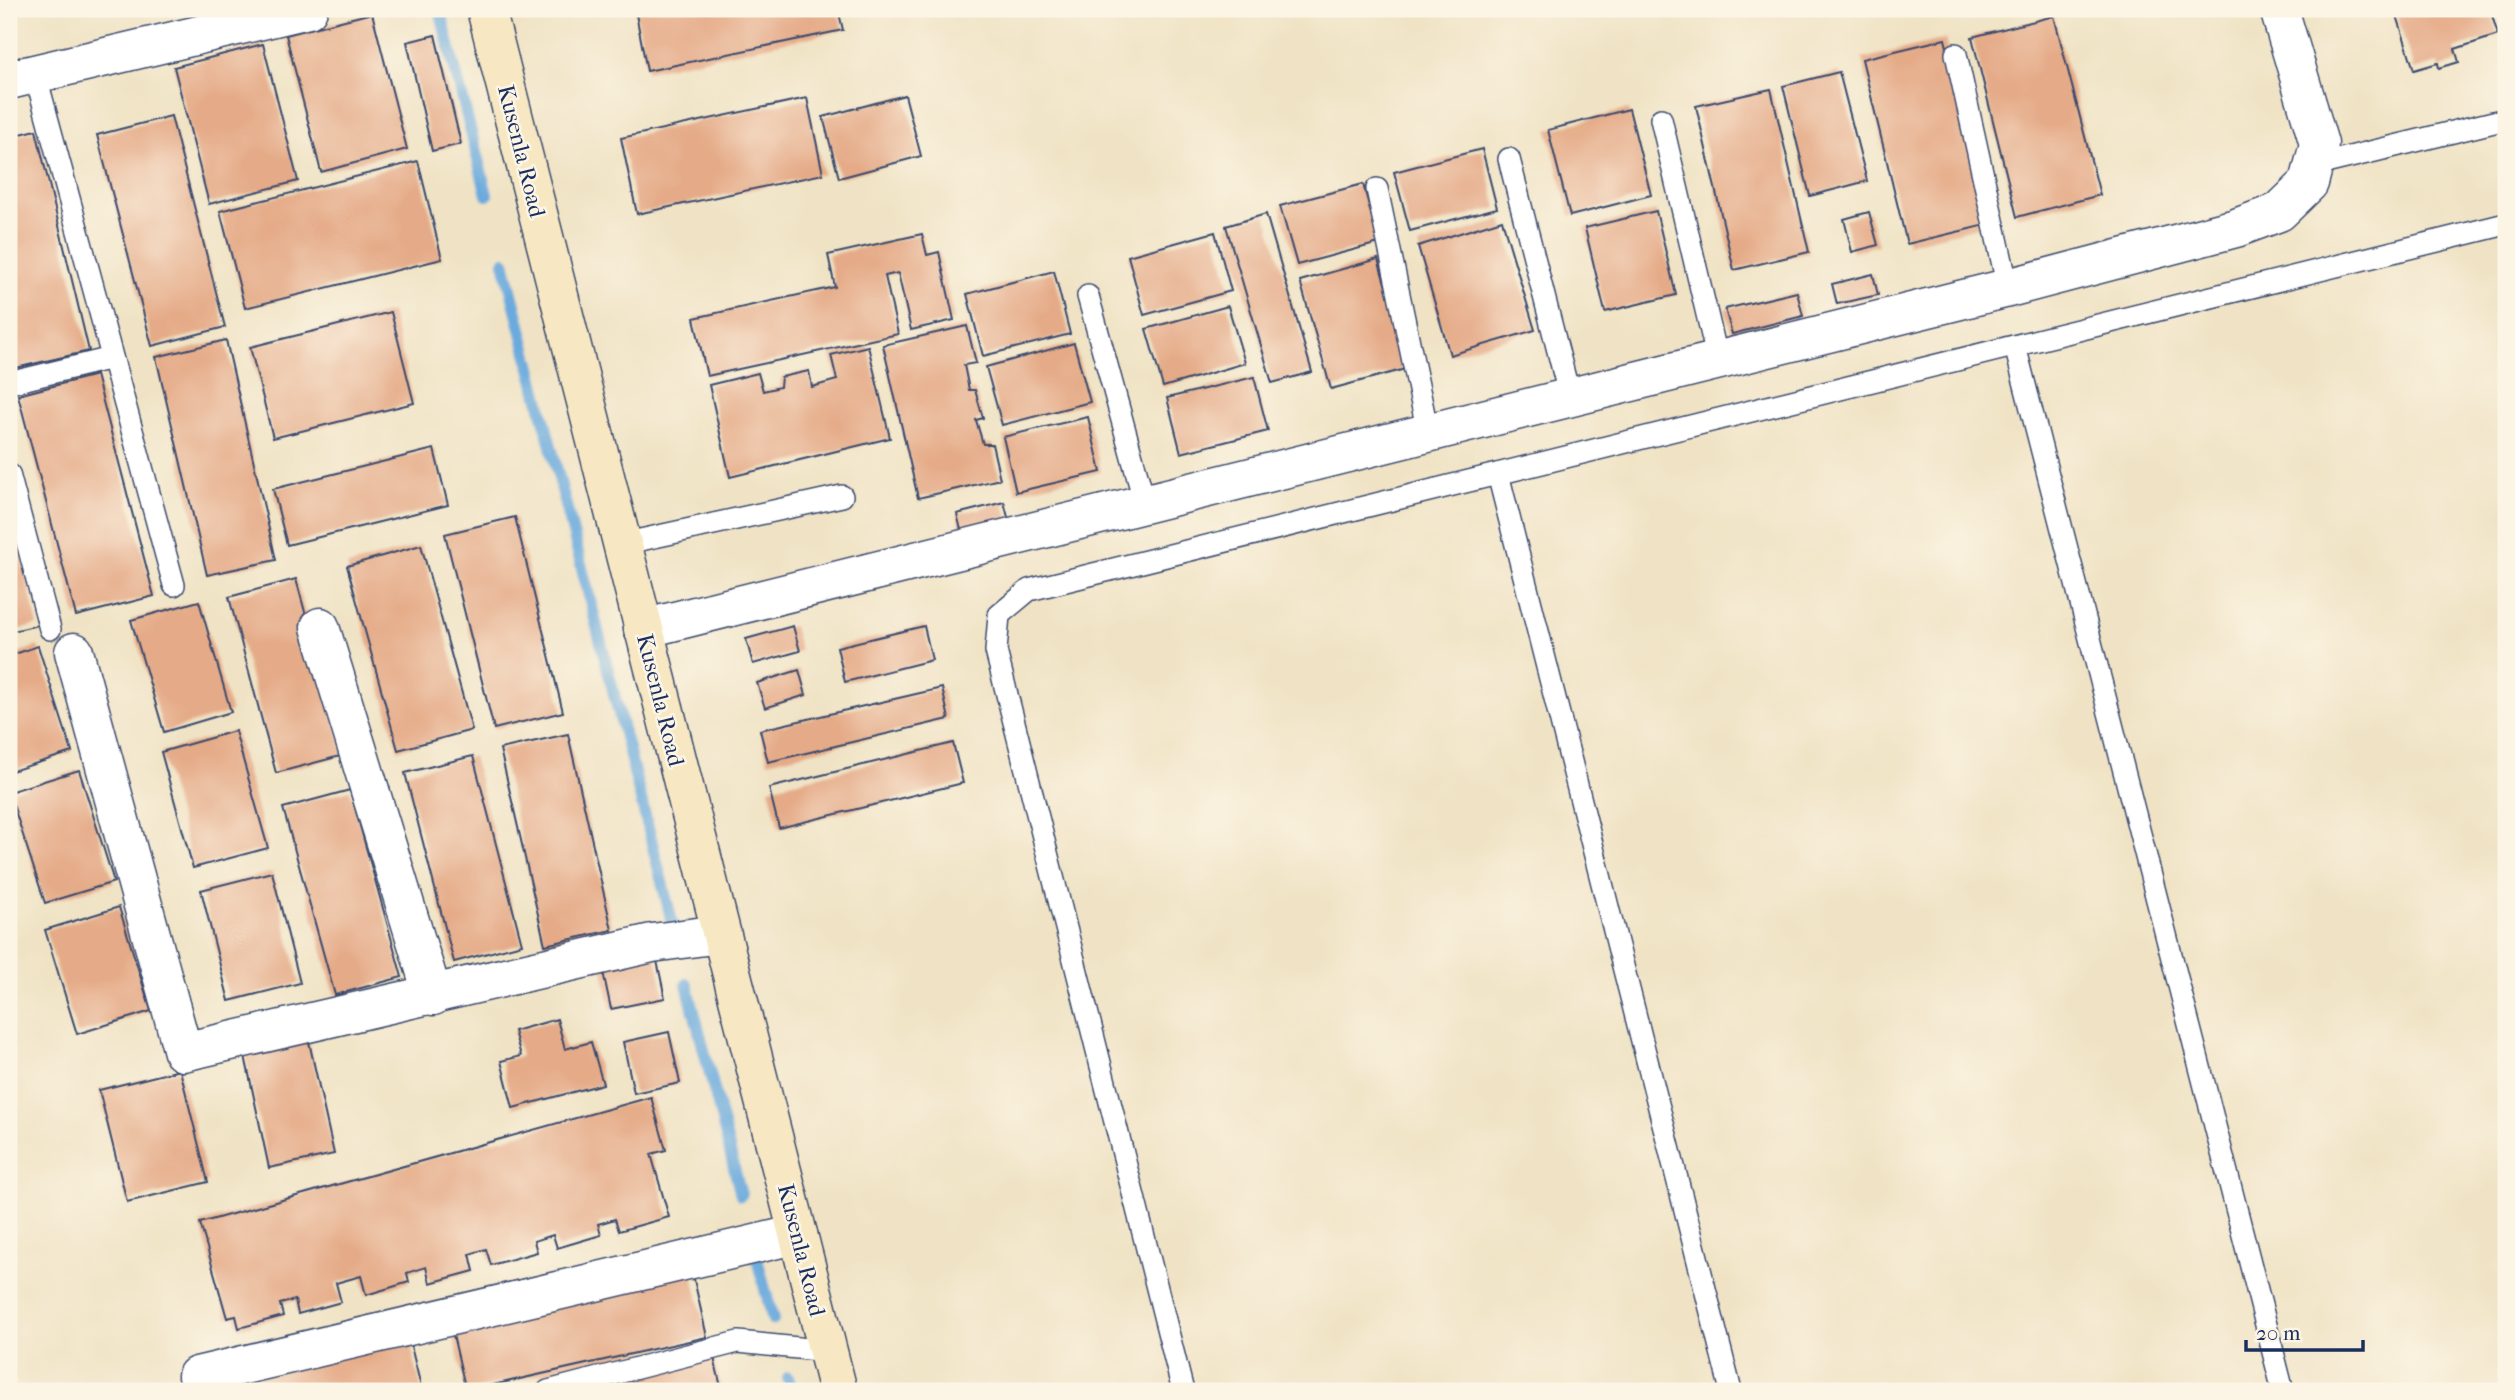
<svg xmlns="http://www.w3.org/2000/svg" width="2515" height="1400" viewBox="0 0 2515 1400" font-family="'IM FELL French Canon',serif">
<rect width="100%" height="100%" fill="#fcf5e5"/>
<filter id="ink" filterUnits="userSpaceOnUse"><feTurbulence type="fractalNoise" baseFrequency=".0143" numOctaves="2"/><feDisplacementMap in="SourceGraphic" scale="14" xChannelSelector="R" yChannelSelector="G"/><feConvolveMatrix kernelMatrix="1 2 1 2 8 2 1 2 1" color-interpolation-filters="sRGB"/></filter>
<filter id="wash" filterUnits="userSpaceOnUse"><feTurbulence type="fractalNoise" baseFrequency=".00686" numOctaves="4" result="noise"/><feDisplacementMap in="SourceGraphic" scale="28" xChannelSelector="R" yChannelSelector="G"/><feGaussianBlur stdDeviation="1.57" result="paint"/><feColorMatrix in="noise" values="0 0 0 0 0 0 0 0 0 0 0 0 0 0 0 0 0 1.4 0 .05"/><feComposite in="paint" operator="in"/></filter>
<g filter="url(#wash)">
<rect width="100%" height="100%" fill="#f0e3c5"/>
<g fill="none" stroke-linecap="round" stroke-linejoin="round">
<g stroke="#6aaadd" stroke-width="12">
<polyline points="440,10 487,195"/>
<polyline points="504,262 676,937"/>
<polyline points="687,984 741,1195"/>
<polyline points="755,1251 773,1320"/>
<polyline points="788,1378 792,1391"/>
</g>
</g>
<g id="blocks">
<g fill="#e5ab88">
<polygon points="635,9 838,9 843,30 647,71"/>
<polygon points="1763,9 1791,9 1791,10 1764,16"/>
<polygon points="2395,9 2490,9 2498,35 2455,49 2459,62 2439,68 2438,63 2414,70"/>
<polygon points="372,13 407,149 321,172 286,35"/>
<polygon points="2054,16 2100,195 2017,217 1972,37"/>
<polygon points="435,35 461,144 432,151 407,42"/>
<polygon points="1945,39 1990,224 1907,244 1862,59"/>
<polygon points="263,44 298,181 209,204 174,67"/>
<polygon points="1839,72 1867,181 1810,196 1783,86"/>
<polygon points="1771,89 1809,252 1734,270 1696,106"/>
<polygon points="905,95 921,156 839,178 823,117"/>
<polygon points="807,98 823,174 637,214 621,138"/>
<polygon points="1629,109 1651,195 1570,216 1548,130"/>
<polygon points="171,116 225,327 152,346 97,135"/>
<polygon points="36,130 89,351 11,369 9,137"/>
<polygon points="1482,149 1497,208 1410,231 1394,172"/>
<polygon points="418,161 442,259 245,308 220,211"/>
<polygon points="1363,184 1379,243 1297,265 1280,206"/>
<polygon points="1656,211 1676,295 1605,312 1585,228"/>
<polygon points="1869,212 1878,245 1852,252 1844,219"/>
<polygon points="1266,214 1312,372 1272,383 1226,226"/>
<polygon points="1502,220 1535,330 1450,355 1418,246"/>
<polygon points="1215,232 1231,291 1144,315 1128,256"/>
<polygon points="922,234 927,255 939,252 954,320 911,330 898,273 885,276 898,334 707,376 694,318 835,287 828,255"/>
<polygon points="1378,259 1409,368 1331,389 1300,281"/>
<polygon points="1054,271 1070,334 983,356 967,294"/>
<polygon points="1873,274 1878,295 1837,304 1832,284"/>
<polygon points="1797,292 1803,316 1732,334 1725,309"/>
<polygon points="1228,306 1245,363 1163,387 1146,329"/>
<polygon points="391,312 414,403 273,438 250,347"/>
<polygon points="967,326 976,363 964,365 969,390 975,390 983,418 976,420 983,444 992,444 1000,479 918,498 883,345"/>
<polygon points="226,340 276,560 207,575 156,357"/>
<polygon points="1074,343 1090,402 1002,425 986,367"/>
<polygon points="868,346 890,438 730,477 709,385 758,373 763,391 780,387 781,377 809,371 812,387 837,380 831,355"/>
<polygon points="96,375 154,596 76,616 18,395"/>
<polygon points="1254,377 1268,431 1181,453 1167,398"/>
<polygon points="1088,417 1101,472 1016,492 1003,437"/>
<polygon points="434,449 448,505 287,545 273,489"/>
<polygon points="1004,502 1010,525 963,538 957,514"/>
<polygon points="9,510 38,625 9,632"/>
<polygon points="515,517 563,712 494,729 445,534"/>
<polygon points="421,545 472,730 398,750 347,566"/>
<polygon points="296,579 344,755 276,773 229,597"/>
<polygon points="199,601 231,712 164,732 131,620"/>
<polygon points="793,626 800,651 753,664 746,639"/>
<polygon points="924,626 932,660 845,682 837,647"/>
<polygon points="38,646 72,752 9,772 9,656"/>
<polygon points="799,670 806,695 765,708 757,683"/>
<polygon points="942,688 949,719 768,762 760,730"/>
<polygon points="235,731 268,848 193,868 161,752"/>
<polygon points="568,734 612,930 545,945 500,749"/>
<polygon points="953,743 963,783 779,828 769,788"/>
<polygon points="473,756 522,944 454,962 405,773"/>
<polygon points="79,770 114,882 45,903 9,792"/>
<polygon points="350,790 402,977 335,995 283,808"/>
<polygon points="272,872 300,983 229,1001 201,890"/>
<polygon points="119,907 151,1011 77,1034 45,930"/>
<polygon points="656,956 665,998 611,1009 602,967"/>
<polygon points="557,1019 565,1049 591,1042 603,1084 513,1108 501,1061 521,1056 514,1031"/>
<polygon points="669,1032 680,1083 634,1093 623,1042"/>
<polygon points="308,1037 334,1154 269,1168 244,1051"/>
<polygon points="180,1070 208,1182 127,1202 99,1090"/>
<polygon points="651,1097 666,1150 651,1154 669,1217 619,1231 615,1219 598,1224 601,1235 557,1248 553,1235 534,1241 537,1252 491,1265 486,1249 470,1254 474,1271 430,1283 426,1267 407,1273 409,1282 366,1295 361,1276 336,1283 341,1302 298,1314 295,1300 280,1304 283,1316 239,1328 236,1316 227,1318 200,1223"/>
<polygon points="691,1266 707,1337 466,1391 450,1322"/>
<polygon points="408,1334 422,1391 175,1391 175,1390"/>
<polygon points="714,1358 722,1391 585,1391"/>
</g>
</g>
</g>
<g filter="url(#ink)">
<use href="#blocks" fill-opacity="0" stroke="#3b4a6d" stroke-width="2"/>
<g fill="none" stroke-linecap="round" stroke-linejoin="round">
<defs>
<g id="lane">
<polyline points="1956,54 2008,288"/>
<polyline points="35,73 174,585"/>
<polyline points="1661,119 1718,361"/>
<polyline points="1509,159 1570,398"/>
<polyline points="2313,166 2506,119"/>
<polyline points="1377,189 1428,433"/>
<polyline points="1088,296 1145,504"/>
<polyline points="2015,346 2283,1391"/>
<polyline points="9,383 112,358"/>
<polyline points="9,474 50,629"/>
<polyline points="1498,474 1731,1391"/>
<polyline points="622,544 842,496"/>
<polyline points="548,1391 738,1342 828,1351"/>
<polyline points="1183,1391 996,651 999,615 1029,590 2506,224"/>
</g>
<g id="street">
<polyline points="9,80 308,9"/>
<polyline points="320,627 433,996"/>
<polyline points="643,629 2008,288 2236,228 2279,212 2309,183 2319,144 2279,9"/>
<polyline points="74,652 183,1052 652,943 720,934"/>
<polyline points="197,1376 798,1234"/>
</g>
<polyline id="secondary" points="486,9 838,1391"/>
</defs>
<use href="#lane" stroke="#3b4a6d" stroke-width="24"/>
<use href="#street" stroke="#3b4a6d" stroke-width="41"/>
<use href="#secondary" stroke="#3b4a6d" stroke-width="41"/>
<use href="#lane" stroke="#fff" stroke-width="21"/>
<use href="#street" stroke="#fff" stroke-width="38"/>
<use href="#secondary" stroke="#f7e8c3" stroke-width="38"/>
</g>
</g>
<g text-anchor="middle" stroke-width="5" stroke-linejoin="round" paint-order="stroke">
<g font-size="23" fill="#1b2f5e" stroke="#fcf5e5">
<text transform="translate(522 151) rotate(76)" y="8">Kusenla Road</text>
<text transform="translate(661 700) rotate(76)" y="8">Kusenla Road</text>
<text transform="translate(802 1250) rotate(76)" y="8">Kusenla Road</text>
</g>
</g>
<rect width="2515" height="1400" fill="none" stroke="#fcf5e5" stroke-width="35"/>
<path d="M2246 1340v10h117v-10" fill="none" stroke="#1b2f5e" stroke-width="3.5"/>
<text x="2256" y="1340" font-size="21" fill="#1b2f5e" stroke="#fcf5e5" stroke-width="5" paint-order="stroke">20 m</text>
</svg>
